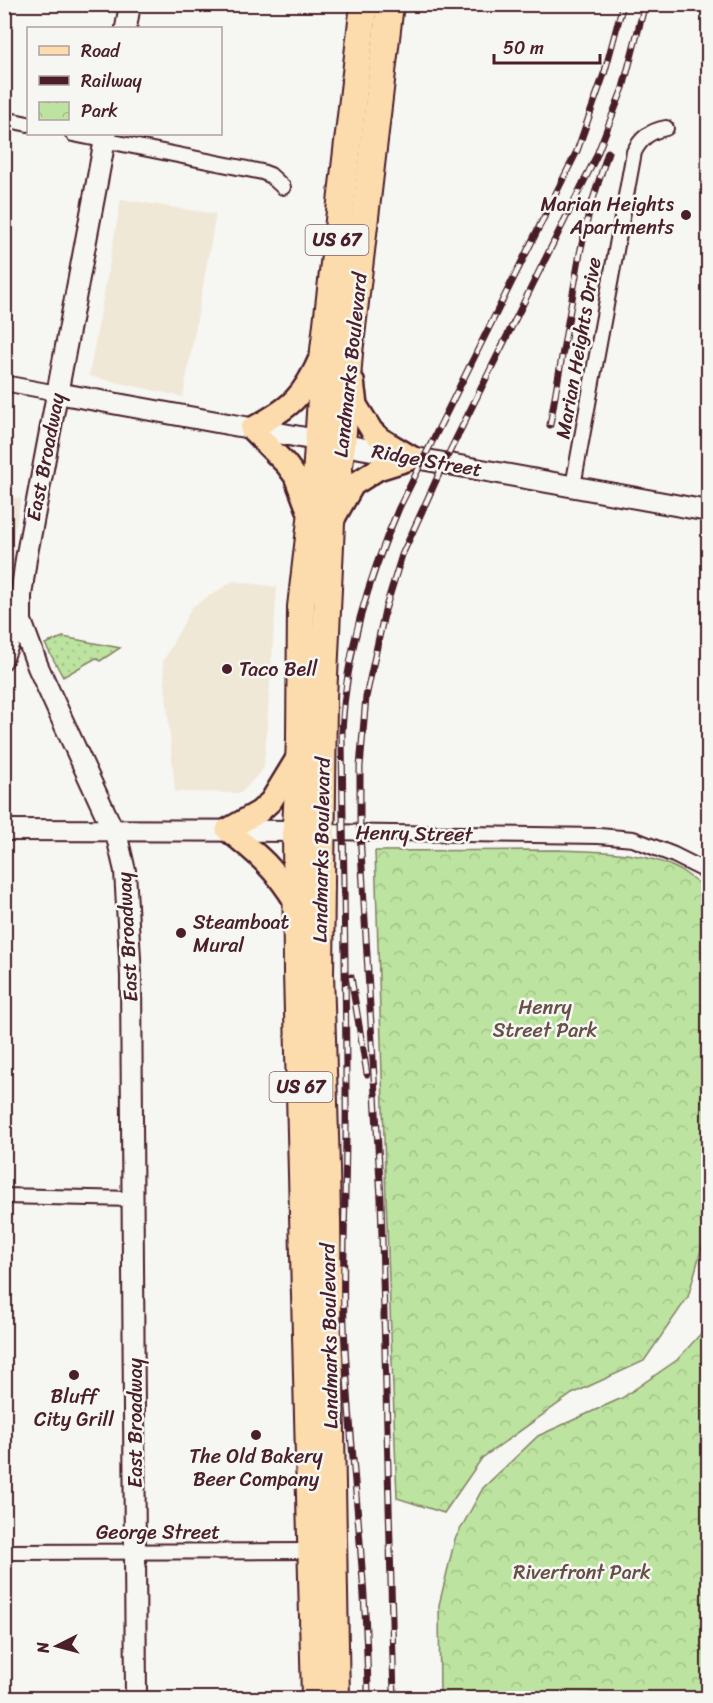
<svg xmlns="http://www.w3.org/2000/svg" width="713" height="1703" viewBox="0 0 713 1703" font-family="Sriracha,sans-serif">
<defs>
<pattern id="grass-dots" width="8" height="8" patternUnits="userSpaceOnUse" patternTransform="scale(1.5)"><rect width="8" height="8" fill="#bce39f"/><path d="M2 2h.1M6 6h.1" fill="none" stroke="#a3c289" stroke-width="1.8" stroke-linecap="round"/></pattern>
<pattern id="park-crowns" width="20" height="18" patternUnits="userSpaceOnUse" patternTransform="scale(1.5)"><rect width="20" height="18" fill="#bce39f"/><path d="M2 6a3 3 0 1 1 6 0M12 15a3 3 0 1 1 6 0" fill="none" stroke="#a3c289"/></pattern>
</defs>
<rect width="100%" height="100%" fill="#f6f6f2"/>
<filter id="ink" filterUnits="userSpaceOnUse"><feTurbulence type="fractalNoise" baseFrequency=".0167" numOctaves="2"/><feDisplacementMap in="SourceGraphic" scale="12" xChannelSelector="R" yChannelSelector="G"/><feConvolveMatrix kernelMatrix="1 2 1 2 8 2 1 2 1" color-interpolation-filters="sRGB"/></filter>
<g filter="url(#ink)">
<g fill="#f0e8d7">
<polygon points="121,199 216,214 183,397 89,376"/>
<polygon points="5,496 21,499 11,549 5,547"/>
<polygon points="233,581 277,587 264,768 241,793 175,792 163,662 192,607"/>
</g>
<polygon fill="url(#grass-dots)" stroke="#838165" stroke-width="1.5" points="63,637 120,648 100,661 96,658 63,677 45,644"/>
<g fill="url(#park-crowns)" stroke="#838165" stroke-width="1.5">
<path d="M559,850C599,852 645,850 682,871C691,877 700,884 708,890V1225L688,1297L644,1361L572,1394L482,1458L444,1513L397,1498L385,1170L375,851Z"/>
<polygon points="708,1318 708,1698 440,1698 439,1605 455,1539 483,1488 538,1436 622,1398 677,1360 706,1328"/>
</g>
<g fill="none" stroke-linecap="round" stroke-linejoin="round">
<defs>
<g id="street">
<polyline points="4,119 28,124"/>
<polyline points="73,134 262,172 270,175 283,187"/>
<polyline points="4,383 57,393"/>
<path d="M573,486L634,152C641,138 650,131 666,128"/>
<polyline points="4,662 21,621"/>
<polyline points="321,832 599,836 633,839 674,855 708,872"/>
<polyline points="4,1196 133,1199"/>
<polyline points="4,1552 311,1551"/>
</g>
<g id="secondary">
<polyline points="126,28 130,4"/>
<polyline points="106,134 26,559 21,596 21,621 38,667 118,841 125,871 131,976 136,1698"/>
<polyline points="57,393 708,511"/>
<polyline points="4,830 309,831"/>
</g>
<g id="primary">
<polyline points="353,381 356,405 372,431 381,439 413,458"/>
<path d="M311,518L295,476L286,464L251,429C290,408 303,398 321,356"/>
<polyline points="333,520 353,485 378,469 413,458"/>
<path d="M296,903C277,871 257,853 227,830L259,812L271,801L299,755"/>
</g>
<g id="highway">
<polyline points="315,1698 297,972 296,830 300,739 301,607 316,477 324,350 364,4"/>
<polyline points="336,1698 326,1167 320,974 323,698 331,523 342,444 349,353 390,4"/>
</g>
</defs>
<use href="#street" stroke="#4a1f2b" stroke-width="18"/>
<use href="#secondary" stroke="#4a1f2b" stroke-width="24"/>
<use href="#primary" stroke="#4a1f2b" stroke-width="26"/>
<use href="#highway" stroke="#4a1f2b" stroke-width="30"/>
<use href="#street" stroke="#f6f6f2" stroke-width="14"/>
<use href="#secondary" stroke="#f6f6f2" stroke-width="20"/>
<use href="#primary" stroke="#fcdcac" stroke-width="21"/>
<use href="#highway" stroke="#fcdcac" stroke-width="26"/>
<defs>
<g id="rail">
<polyline points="550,425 580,253 589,212 608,152"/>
<polyline points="351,977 367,1074"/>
<path d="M368,1698C367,1573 349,1450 344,1325C342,1249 347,1172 346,1096C346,974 343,853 342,731C346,652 368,580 399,508L577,151L605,71L623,4"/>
<polyline points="394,1698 381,1199 360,833 360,767 366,697 385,610 402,555 444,463 596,157 623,88 645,4"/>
</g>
</defs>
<use href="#rail" stroke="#4a1f2b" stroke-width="7"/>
<use href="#rail" stroke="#f6f6f2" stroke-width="4.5" stroke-dasharray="14" stroke-linecap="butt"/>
</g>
</g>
<g fill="#4a1f2b" stroke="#f6f6f2" stroke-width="2">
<circle cx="686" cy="215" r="6"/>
<circle cx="227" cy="669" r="6"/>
<circle cx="181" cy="933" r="6"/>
<circle cx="74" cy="1375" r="6"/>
<circle cx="256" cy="1435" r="6"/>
</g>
<g text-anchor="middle" stroke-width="5" stroke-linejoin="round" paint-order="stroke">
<g fill="#f6f6f2" stroke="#7e6067" stroke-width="1.5">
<rect x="305.5" y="225" width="63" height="30" rx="4.5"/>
<rect x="269.5" y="1072" width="63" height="30" rx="4.5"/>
</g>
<g font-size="18" font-weight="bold" fill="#4a1f2b">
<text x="337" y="246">US 67</text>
<text x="301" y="1093">US 67</text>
</g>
<g font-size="20" fill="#4a1f2b" stroke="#f6f6f2" text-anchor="start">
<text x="674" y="211" text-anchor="end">Marian Heights<tspan x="674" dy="23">Apartments</tspan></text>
<text x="239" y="676">Taco Bell</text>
<text x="193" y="929">Steamboat<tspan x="193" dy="23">Mural</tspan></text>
<text x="74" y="1403" text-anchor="middle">Bluff<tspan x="74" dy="23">City Grill</tspan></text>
<text x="256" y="1463" text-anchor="middle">The Old Bakery<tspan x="256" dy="23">Beer Company</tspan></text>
</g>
<g font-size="20" fill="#4a1f2b" stroke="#f6f6f2">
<text transform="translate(578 348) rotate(-80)" y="7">Marian Heights Drive</text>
<text transform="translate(350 365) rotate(-84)" y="7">Landmarks Boulevard</text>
<text transform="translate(45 457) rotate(-79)" y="7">East Broadway</text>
<text transform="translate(427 460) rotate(10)" y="7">Ridge Street</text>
<text transform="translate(414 833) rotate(1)" y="7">Henry Street</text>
<text transform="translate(321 850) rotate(-89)" y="7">Landmarks Boulevard</text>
<text transform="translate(127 937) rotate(-93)" y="7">East Broadway</text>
<text transform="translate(329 1336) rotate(-91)" y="7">Landmarks Boulevard</text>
<text transform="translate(135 1423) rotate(-90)" y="7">East Broadway</text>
<text x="158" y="1539">George Street</text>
</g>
<g font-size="20" fill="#665048" stroke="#f6f6f2">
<text x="545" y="1014">Henry<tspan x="545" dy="23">Street Park</tspan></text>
<text x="582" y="1579">Riverfront Park</text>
</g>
</g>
<rect width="713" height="1703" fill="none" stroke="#f6f6f2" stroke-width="24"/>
<rect x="12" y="12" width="689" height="1679" fill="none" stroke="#4a1f2b" stroke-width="2" filter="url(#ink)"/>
<rect x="27" y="27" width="195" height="108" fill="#f6f6f2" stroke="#b1a0a2" stroke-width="1.5"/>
<rect x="39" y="46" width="30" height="9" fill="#fcdcac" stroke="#b1a0a2" stroke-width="1.5"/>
<text x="81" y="57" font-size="18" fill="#4a1f2b">Road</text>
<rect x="39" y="76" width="30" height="9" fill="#4a1f2b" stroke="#b1a0a2" stroke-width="1.5"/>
<text x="81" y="87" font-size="18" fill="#4a1f2b">Railway</text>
<rect x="39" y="102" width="30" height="18" fill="url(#park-crowns)" stroke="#b1a0a2" stroke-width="1.5"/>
<text x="81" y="117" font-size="18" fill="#4a1f2b">Park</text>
<g transform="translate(57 1646) rotate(264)" stroke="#f6f6f2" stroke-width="4.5" paint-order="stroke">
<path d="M0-4.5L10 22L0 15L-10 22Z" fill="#4a1f2b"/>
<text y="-9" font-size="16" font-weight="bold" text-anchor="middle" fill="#4a1f2b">N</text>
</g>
<path d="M494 54v9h106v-9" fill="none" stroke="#4a1f2b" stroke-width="3"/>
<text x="503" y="54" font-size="18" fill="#4a1f2b" stroke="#f6f6f2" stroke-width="4.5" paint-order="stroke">50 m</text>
</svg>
